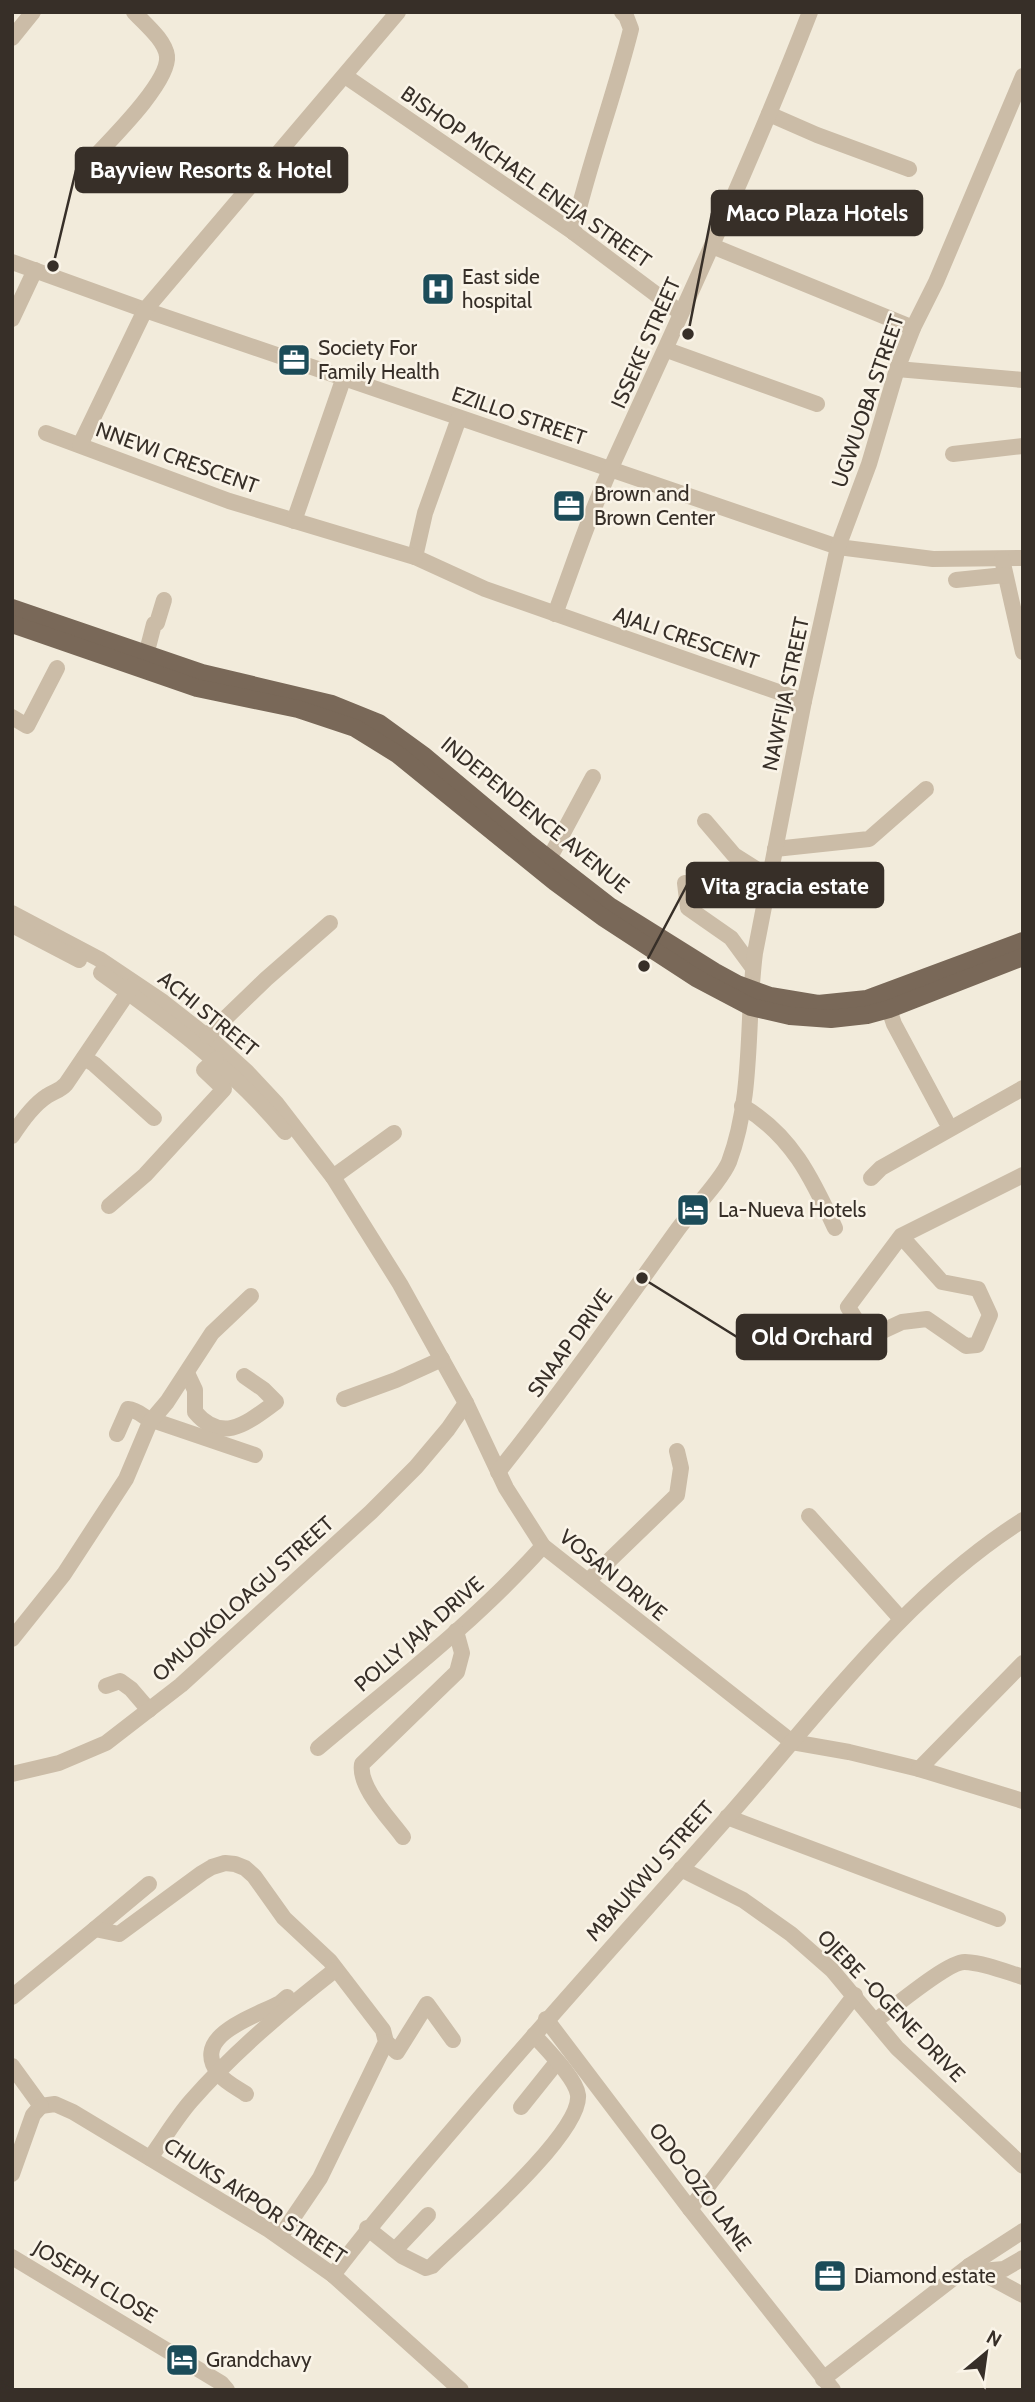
<svg xmlns="http://www.w3.org/2000/svg" width="1035" height="2402" viewBox="0 0 1035 2402" font-family="Cabin,sans-serif">
<rect width="100%" height="100%" fill="#f2ebdb"/>
<g fill="none" stroke-linecap="round" stroke-linejoin="round">
<g stroke="#cbbca7" stroke-width="16">
<polyline points="12,38 33,12"/>
<polyline points="345,76 573,232 681,313"/>
<polyline points="769,114 817,135 909,169"/>
<path d="M86,166C105,145 170,83 167,56C165,40 145,24 134,12"/>
<path d="M573,232C589,163 614,97 631,29L626,16L622,12"/>
<polyline points="712,246 913,328"/>
<polyline points="12,262 145,310 838,547 933,559 1023,558"/>
<polyline points="12,319 35,270"/>
<polyline points="667,350 817,404"/>
<polyline points="897,369 1023,380"/>
<polyline points="459,418 425,513 415,557 485,589 804,701"/>
<polyline points="46,433 229,501 415,557"/>
<polyline points="80,445 145,310 398,12"/>
<polyline points="953,454 1023,446"/>
<polyline points="294,521 344,377"/>
<polyline points="1002,559 1023,652"/>
<polyline points="956,580 1005,575"/>
<path d="M555,614C573,566 589,516 610,470C679,318 750,167 810,12"/>
<polyline points="146,655 154,624 157,623 164,600"/>
<polyline points="12,717 27,726 57,668"/>
<polyline points="705,821 734,855 769,877"/>
<polyline points="775,849 869,839 926,789"/>
<polyline points="549,859 593,777"/>
<polyline points="685,883 688,908 731,938 753,968"/>
<polyline points="12,913 99,959 163,1002 214,1042 247,1072 276,1103 333,1177 400,1284 466,1403 506,1488 543,1546 792,1742 849,1752 919,1769 1023,1801"/>
<polyline points="12,925 79,960"/>
<path d="M101,973C168,1021 232,1068 285,1132"/>
<polyline points="889,1009 894,1024 946,1121"/>
<polyline points="207,1036 266,979 330,923"/>
<polyline points="84,1058 94,1064 154,1118"/>
<path d="M742,1106C791,1134 812,1178 835,1228"/>
<path d="M12,1136C21,1122 33,1105 47,1096C54,1091 60,1091 66,1084L133,985"/>
<polyline points="333,1177 394,1133"/>
<polyline points="871,1178 881,1168 1023,1088"/>
<polyline points="109,1206 145,1175 224,1089 204,1070 216,1059"/>
<polyline points="901,1236 942,1282 978,1289 990,1315 977,1345 966,1346 927,1319 902,1322 874,1335 856,1320 848,1307 901,1236 1023,1175"/>
<path d="M187,1373L195,1390V1412C223,1445 248,1422 276,1402L263,1389L244,1376"/>
<polyline points="344,1399 396,1380 442,1359"/>
<path d="M117,1434L128,1409C141,1410 146,1422 158,1422L255,1455"/>
<path d="M498,1472C561,1393 619,1311 678,1229C691,1211 721,1181 729,1162C754,1095 746,1022 755,953L804,701L838,547L869,464L897,369L913,328L936,282L1023,76"/>
<polyline points="809,1516 901,1619"/>
<polyline points="589,1580 677,1495 681,1468 677,1451"/>
<polyline points="12,1639 64,1574 126,1479 150,1422 167,1402 212,1333 251,1296"/>
<polyline points="106,1686 120,1681 131,1689 149,1710"/>
<path d="M318,1748C395,1683 476,1621 543,1546"/>
<polyline points="919,1769 1023,1663"/>
<polyline points="12,1774 59,1763 106,1743 181,1685 371,1512 416,1467 448,1429 466,1403"/>
<polyline points="727,1817 998,1919"/>
<path d="M403,1837C390,1819 358,1787 362,1764L457,1672L462,1653L456,1631"/>
<polyline points="681,1869 743,1900 791,1934 832,1970 897,2048 1023,2166"/>
<polyline points="95,1929 149,1884"/>
<polyline points="12,1997 95,1929 119,1934 202,1873 212,1867 225,1863 235,1864 245,1868 254,1876 284,1918 330,1961 383,2030 386,2042 320,2178 280,2237"/>
<polyline points="546,2019 690,2209 833,2390"/>
<path d="M875,2021C892,2009 948,1961 965,1962C984,1963 1004,1971 1023,1977"/>
<polyline points="386,2042 397,2052 427,2004 453,2040"/>
<polyline points="12,2066 41,2106"/>
<path d="M246,2094C237,2088 225,2082 219,2074C189,2036 254,2017 280,2003L287,1997"/>
<polyline points="41,2106 55,2104 73,2112 269,2230 333,2275 461,2390"/>
<polyline points="521,2107 557,2062"/>
<path d="M150,2158C164,2139 176,2118 191,2101C234,2052 284,2010 335,1970"/>
<polyline points="12,2174 33,2115 41,2106"/>
<polyline points="690,2209 855,1995"/>
<path d="M367,2228L402,2256L426,2268L432,2266C461,2237 582,2134 578,2095C576,2078 546,2049 534,2035"/>
<polyline points="395,2250 428,2215"/>
<polyline points="12,2257 221,2383 227,2390"/>
<polyline points="969,2266 1023,2295"/>
<polyline points="981,2271 1004,2269 1023,2258"/>
<path d="M333,2275C371,2224 412,2177 454,2128C543,2023 635,1922 726,1819C819,1714 903,1596 1023,1520"/>
<polyline points="823,2379 969,2266 1023,2231"/>
</g>
<g stroke="#796858" stroke-width="18">
<polyline points="12,608 202,673 332,704 379,723 423,755 526,841 611,907 715,972 737,984 770,996 818,1004 867,999 1023,941"/>
<polyline points="12,624 197,688 298,709 355,728 397,754 555,882 604,918 696,978 751,1007 790,1016 831,1019 867,1015 889,1009 1023,957"/>
</g>
</g>
<defs>
<symbol id="hospital-square" viewBox="-11 -11 22 22"><rect x="-9" y="-9" width="18" height="18" rx="4" fill="#1c4c59" stroke="#faf4e8"/><path d="M-5-5h3v3.5h4V-5h3V5h-3V1.5h-4V5h-3Z" fill="#fff"/></symbol>
<symbol id="office-square" viewBox="-11 -11 22 22"><rect x="-9" y="-9" width="18" height="18" rx="4" fill="#1c4c59" stroke="#faf4e8"/><path d="M-6-3h4V-5.5h4V-3h4V5H-6ZM-1-4.5V-3h2v-1.5ZM-6 0V1H6V0Z" fill="#fff"/></symbol>
<symbol id="hotel-square" viewBox="-11 -11 22 22"><rect x="-9" y="-9" width="18" height="18" rx="4" fill="#1c4c59" stroke="#faf4e8"/><path d="M-6-4.5h1.5V1H6V5H4.5V3h-9V5H-6ZM-4 0a1.8 1.8 0 1 1 3.6 0ZM.5 0V-2.5h3Q6-2.5 6 0Z" fill="#fff"/></symbol>
</defs>
<g fill-rule="evenodd">
<use href="#hospital-square" x="419" y="270" width="38" height="38"/>
<use href="#office-square" x="275" y="341" width="38" height="38"/>
<use href="#office-square" x="550" y="487" width="38" height="38"/>
<use href="#hotel-square" x="674" y="1191" width="38" height="38"/>
<use href="#office-square" x="811" y="2257" width="38" height="38"/>
<use href="#hotel-square" x="163" y="2341" width="38" height="38"/>
</g>
<g text-anchor="middle" stroke-width="5" stroke-linejoin="round" paint-order="stroke">
<g font-size="21" fill="#372f28" stroke="#faf4e8">
<text transform="translate(526 177) rotate(35)" y="7">BISHOP MICHAEL ENEJA STREET</text>
<text transform="translate(646 343) rotate(-66)" y="7">ISSEKE STREET</text>
<text transform="translate(868 401) rotate(-71)" y="7">UGWUOBA STREET</text>
<text transform="translate(519 416) rotate(19)" y="7">EZILLO STREET</text>
<text transform="translate(177 458) rotate(20)" y="7">NNEWI CRESCENT</text>
<text transform="translate(686 638) rotate(19)" y="7">AJALI CRESCENT</text>
<text transform="translate(786 694) rotate(-78)" y="7">NAWFIJA STREET</text>
<text transform="translate(535 815) rotate(39)" y="7">INDEPENDENCE AVENUE</text>
<text transform="translate(208 1014) rotate(39)" y="7">ACHI STREET</text>
<text transform="translate(570 1343) rotate(-54)" y="7">SNAAP DRIVE</text>
<text transform="translate(613 1575) rotate(39)" y="7">VOSAN DRIVE</text>
<text transform="translate(243 1599) rotate(-42)" y="7">OMUOKOLOAGU STREET</text>
<text transform="translate(419 1634) rotate(-41)" y="7">POLLY JAJA DRIVE</text>
<text transform="translate(650 1871) rotate(-48)" y="7">MBAUKWU STREET</text>
<text transform="translate(891 2006) rotate(46)" y="7">OJEBE -OGENE DRIVE</text>
<text transform="translate(700 2187) rotate(53)" y="7">ODO-OZO LANE</text>
<text transform="translate(255 2201) rotate(33)" y="7">CHUKS AKPOR STREET</text>
<text transform="translate(95 2282) rotate(31)" y="7">JOSEPH CLOSE</text>
</g>
<g font-size="21" fill="#372f28" stroke="#faf4e8" text-anchor="start">
<text x="462" y="284">East side<tspan x="462" dy="24">hospital</tspan></text>
<text x="318" y="355">Society For<tspan x="318" dy="24">Family Health</tspan></text>
<text x="594" y="501">Brown and<tspan x="594" dy="24">Brown Center</tspan></text>
<text x="718" y="1217">La-Nueva Hotels</text>
<text x="854" y="2283">Diamond estate</text>
<text x="206" y="2367">Grandchavy</text>
</g>
</g>
<path fill="none" stroke="#372f28" stroke-width="2.5" d="M53 266L76 170M688 334L712 213M644 966L687 885M642 1278L737 1337"/>
<g fill="#372f28" stroke="#faf4e8" stroke-width="2.5">
<circle cx="53" cy="266" r="7"/>
<circle cx="688" cy="334" r="7"/>
<circle cx="644" cy="966" r="7"/>
<circle cx="642" cy="1278" r="7"/>
</g>
<g fill="#372f28" stroke="#372f28" stroke-width="2.5">
<rect x="76" y="148" width="271" height="44" rx="7"/>
<rect x="712" y="191" width="210" height="44" rx="7"/>
<rect x="687" y="863" width="196" height="44" rx="7"/>
<rect x="737" y="1315" width="149" height="44" rx="7"/>
</g>
<g font-size="23" text-anchor="middle" font-weight="bold" fill="#fff">
<text x="211" y="178">Bayview Resorts &amp; Hotel</text>
<text x="817" y="221">Maco Plaza Hotels</text>
<text x="785" y="894">Vita gracia estate</text>
<text x="812" y="1345">Old Orchard</text>
</g>
<rect width="1035" height="2402" fill="none" stroke="#372f28" stroke-width="28"/>
<g transform="translate(986 2353) rotate(29)" stroke="#faf4e8" stroke-width="5" paint-order="stroke">
<path d="M0-5L12 26L0 18L-12 26Z" fill="#372f28"/>
<text y="-10" font-size="19" font-weight="bold" text-anchor="middle" fill="#372f28">N</text>
</g>
</svg>
